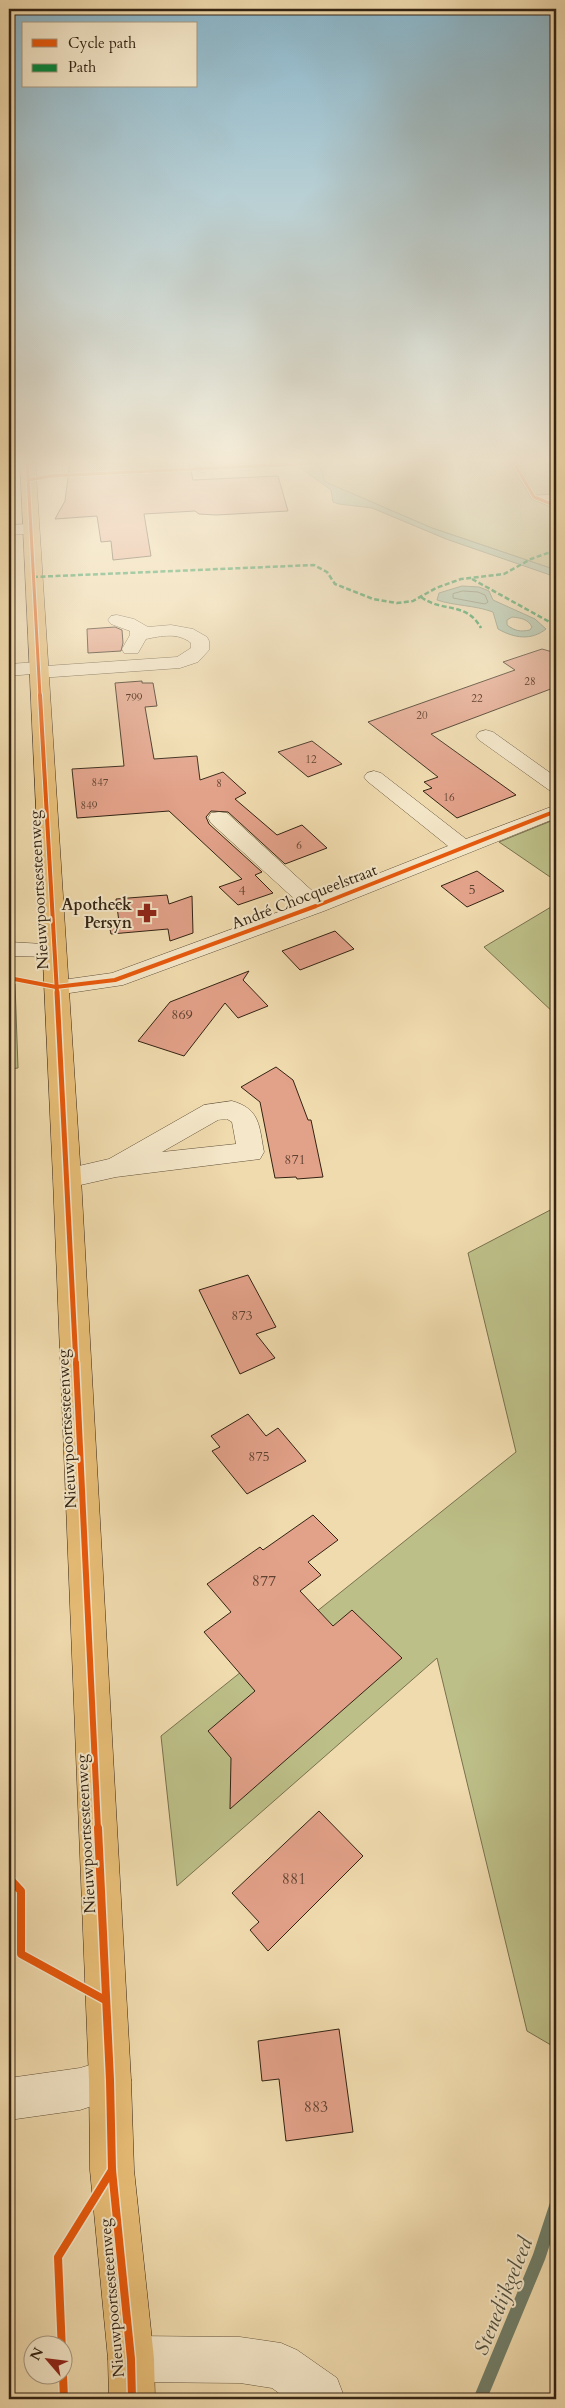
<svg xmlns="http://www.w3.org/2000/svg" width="565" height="2408" viewBox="0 0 565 2408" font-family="Cardo,serif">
<rect width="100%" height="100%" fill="#f0dbae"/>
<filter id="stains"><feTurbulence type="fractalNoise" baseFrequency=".004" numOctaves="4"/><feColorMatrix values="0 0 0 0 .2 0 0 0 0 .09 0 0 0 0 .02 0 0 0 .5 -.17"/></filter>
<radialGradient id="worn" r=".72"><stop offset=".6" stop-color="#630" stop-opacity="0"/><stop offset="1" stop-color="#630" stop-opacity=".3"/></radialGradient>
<g fill="#bdbf88" stroke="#78714e">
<polygon points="466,458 507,458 532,499 556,509 556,570 432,528 330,484 324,481 323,471 312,465"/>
<polygon points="515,458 545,458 556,477 556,494 535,495"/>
<polygon points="556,819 556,881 499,842"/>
<polygon points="556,904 556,1015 484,947"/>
<polygon points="9,984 15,984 18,1068 9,1069"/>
<polygon points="556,1207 556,2048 527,2031 437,1658 177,1886 161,1736 516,1452 468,1253"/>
</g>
<g fill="#9bbca4" stroke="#717f6a" fill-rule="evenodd">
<polygon points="287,458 299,458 320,467 324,481 330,484 432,528 556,570 556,577 446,539 372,508 339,504 333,502 331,490"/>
<path d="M462,586L479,587L489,591L493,600L535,619L546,629C531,641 514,638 498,629L493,612C474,605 455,606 437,600L439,593ZM512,617C521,618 528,619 532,627L530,630C520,632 515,631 507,625V620Z"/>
</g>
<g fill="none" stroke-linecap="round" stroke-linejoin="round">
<polygon stroke="#67705c" stroke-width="1" points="463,591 478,592 485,595 488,602 485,604 453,598 453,594"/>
<polyline stroke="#717f6a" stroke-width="13" points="480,2399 539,2257 556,2205"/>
</g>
<g fill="#e2a189" stroke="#332313">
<polygon points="157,458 188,458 193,480 278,476 288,511 216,515 199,514 195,511 144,514 151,556 113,560 111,541 101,542 97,516 55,519 65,501 70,462"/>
<polygon points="115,627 122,630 123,643 121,651 88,653 87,629"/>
<polygon points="542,649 556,653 556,687 431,734 516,795 457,818 423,791 432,788 424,782 438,777 368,722 515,670 503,662"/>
<polygon points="142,681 142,683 153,683 157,706 145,707 154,759 197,756 200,780 223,772 246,793 235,799 277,835 302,825 327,848 285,864 228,812 211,811 206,817 209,824 262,872 255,875 273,893 238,905 219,887 242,879 169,811 77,818 72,769 124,766 115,683"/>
<polygon points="312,741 342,764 308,777 278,752"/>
<polygon points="477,871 504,891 467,907 441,886"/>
<polygon points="167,895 169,904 192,896 193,933 170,941 168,929 111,934 109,925 119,922 116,899"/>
<polygon points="335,931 354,949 300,970 282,951"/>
<polygon points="249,971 243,980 268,1006 238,1018 225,1003 184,1056 138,1041 170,1002"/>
<polygon points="276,1067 293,1080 308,1120 311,1120 323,1177 297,1179 296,1177 275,1178 260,1102 241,1087"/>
<polygon points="248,1275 276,1327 256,1334 275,1358 240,1374 199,1290"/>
<polygon points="248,1414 266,1436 278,1428 306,1461 247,1494 212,1451 220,1447 211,1436"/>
<polygon points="313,1515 338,1540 308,1562 321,1575 300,1591 333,1626 352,1610 402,1658 230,1809 231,1758 208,1731 255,1691 204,1632 231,1612 207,1584 260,1547 263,1550"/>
<polygon points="319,1811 363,1856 268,1951 250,1930 259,1922 232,1893"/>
<polygon points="339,2029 353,2132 286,2141 279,2079 262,2081 258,2041"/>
</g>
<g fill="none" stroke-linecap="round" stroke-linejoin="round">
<defs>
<g id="minor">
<polygon points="19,458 36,458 28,463 22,461"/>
<polygon points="193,458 207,458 212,468 204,473 198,471"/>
<polygon points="238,458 252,458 255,467 253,470 241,470"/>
<polygon points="31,524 37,525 39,529 37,533 9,535 9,525"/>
<path d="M117,615L134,619L148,627L171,625L193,629L207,637L209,641V650L198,662L180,668L39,678L31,674L9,676V664L38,662L46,666L177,657L191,648V643C178,632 161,636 146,639L138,653H124L122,649L130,635V631L111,624L108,620L111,616Z"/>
<polygon points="486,730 493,732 556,777 556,792 549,790 479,740 476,736 479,732"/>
<polygon points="374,771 381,773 466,839 556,805 556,818 324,911 123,985 56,995 48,992 44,987 48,982 112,973 300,904 211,823 208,818 211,813 219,812 227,813 319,897 448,846 367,781 364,777 367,773"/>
<polygon points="9,942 61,945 65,950 61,955 53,957 9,956"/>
<path d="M232,1101C261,1109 259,1127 264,1152L260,1159L116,1177L67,1188L57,1185L53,1178L57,1171L109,1159L204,1105ZM227,1119L232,1122L236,1144L162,1152L218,1120Z"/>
<polygon points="110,2059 125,2065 131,2080 125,2095 80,2110 9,2120 9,2078 80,2068"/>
<polygon points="131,2336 240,2337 281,2343 297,2350 337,2378 345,2399 287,2399 272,2388 240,2383 131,2382 115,2375 108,2359 115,2343"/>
</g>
<polygon id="major" points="20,458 35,458 81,1178 131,2080 134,2170 154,2359 155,2399 109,2399 108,2359 90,2170 89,2080 53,1178"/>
</defs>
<use href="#minor" stroke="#62513a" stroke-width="1"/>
<use href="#major" stroke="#332313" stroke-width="1"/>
<use href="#minor" fill="#f5e8ca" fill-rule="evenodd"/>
<use href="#major" fill="#e8be77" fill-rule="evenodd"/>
<g stroke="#00873e" stroke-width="2.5" stroke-dasharray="5 2.5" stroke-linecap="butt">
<polyline points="33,577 314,565 327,572 335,584 373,599 397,603 413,601 436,588 461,579 504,574 531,559 556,550"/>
<polyline points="472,579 555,625"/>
<path d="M421,597C443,613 466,601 481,628"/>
</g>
<defs>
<g id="cycleway-far4">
<polyline points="27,458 40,696"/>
<polyline points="511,458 534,497 556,506"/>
<polyline points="28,480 51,476 421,458"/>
</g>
<g id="cycleway-far3">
<polyline points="40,695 57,993"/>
<polyline points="9,978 56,987 115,980 316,906 556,811"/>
</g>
<polyline id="cycleway-far2" points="57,992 76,1365"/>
<polyline id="cycleway-far1" points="76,1363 98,1829"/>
<g id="cycleway">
<polyline points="98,1828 110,2080 112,2170 131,2359 132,2399"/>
<polyline points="9,1878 21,1891 21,1954 105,2000"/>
<polyline points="64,2399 58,2257 112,2170"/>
</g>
</defs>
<use href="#cycleway-far4" stroke="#f5e8ca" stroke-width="5"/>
<use href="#cycleway-far3" stroke="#f5e8ca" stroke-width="6"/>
<use href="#cycleway-far2" stroke="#f5e8ca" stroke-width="8"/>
<use href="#cycleway-far1" stroke="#f5e8ca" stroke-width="9"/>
<use href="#cycleway" stroke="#f5e8ca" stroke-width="11"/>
<use href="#cycleway-far4" stroke="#e8590c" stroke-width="3"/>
<use href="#cycleway-far3" stroke="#e8590c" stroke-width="4"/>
<use href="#cycleway-far2" stroke="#e8590c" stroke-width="5"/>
<use href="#cycleway-far1" stroke="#e8590c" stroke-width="6"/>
<use href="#cycleway" stroke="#e8590c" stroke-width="8"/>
</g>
<linearGradient id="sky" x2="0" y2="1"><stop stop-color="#89b7cd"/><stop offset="0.58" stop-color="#f8efdb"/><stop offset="1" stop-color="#f8efdb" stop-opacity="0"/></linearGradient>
<rect width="565" height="795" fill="url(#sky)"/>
<defs>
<symbol id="pharmacy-bare" viewBox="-9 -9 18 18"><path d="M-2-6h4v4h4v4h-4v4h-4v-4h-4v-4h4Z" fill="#8f2418" stroke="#f5e8ca" stroke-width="2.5" paint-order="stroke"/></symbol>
</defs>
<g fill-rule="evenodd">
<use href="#pharmacy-bare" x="133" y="899" width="28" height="28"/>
</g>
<g text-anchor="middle" stroke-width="4" stroke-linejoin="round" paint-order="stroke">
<g font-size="11" fill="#5f4230">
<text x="530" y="685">28</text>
<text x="134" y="701">799</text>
<text x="477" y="702">22</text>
<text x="422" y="719">20</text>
<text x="311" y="763">12</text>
<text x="100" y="786">847</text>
<text x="219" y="787">8</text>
<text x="449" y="801">16</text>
<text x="89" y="809">849</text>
<text x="299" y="849">6</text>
</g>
<g font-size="14" fill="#5f4230">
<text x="472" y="894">5</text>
<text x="242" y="895">4</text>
<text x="182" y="1019">869</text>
<text x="295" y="1164">871</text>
<text x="242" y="1320">873</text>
<text x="259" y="1461">875</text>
</g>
<g font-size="16" fill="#332313" stroke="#f5e8ca">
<text transform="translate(38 890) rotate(-93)" y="6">Nieuwpoortsesteenweg</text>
<text transform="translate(304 896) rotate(-21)" y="6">André Chocqueelstraat</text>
<text transform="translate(66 1429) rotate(-93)" y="6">Nieuwpoortsesteenweg</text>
<text transform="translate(85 1834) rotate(-93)" y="6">Nieuwpoortsesteenweg</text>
<text transform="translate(111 2298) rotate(-95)" y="6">Nieuwpoortsesteenweg</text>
</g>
<g font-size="16" font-weight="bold" fill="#332313" stroke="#f5e8ca" text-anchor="end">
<text x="132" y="910">Apotheek<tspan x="132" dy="18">Persyn</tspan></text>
</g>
<g font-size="16" fill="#5f4230">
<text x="264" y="1586">877</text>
<text x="294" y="1884">881</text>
<text x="316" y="2112">883</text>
</g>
<g font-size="21" font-style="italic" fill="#52513e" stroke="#f5e8ca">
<text transform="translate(503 2296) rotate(-68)" y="7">Stenedijkgeleed</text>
</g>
</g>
<rect width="565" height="2408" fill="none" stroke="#f0dbae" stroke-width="30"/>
<rect x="10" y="10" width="545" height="2388" fill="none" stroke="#332313" stroke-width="2.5"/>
<rect x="15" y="15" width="535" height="2378" fill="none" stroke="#332313"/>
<rect x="22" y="22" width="175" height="65" fill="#f5e8ca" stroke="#a79981"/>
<rect x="32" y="39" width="25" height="8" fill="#e8590c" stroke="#a79981"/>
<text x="68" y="48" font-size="15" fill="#332313">Cycle path</text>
<rect x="32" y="64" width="25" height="8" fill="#00873e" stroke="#a79981"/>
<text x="68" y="72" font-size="15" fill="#332313">Path</text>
<g transform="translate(48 2360) rotate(298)"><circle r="24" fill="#f5e8ca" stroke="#a79981"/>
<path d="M0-4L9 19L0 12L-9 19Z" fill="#8f2418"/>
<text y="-8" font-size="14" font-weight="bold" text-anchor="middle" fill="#332313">N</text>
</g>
<rect width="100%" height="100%" filter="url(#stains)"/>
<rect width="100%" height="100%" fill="url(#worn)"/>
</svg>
